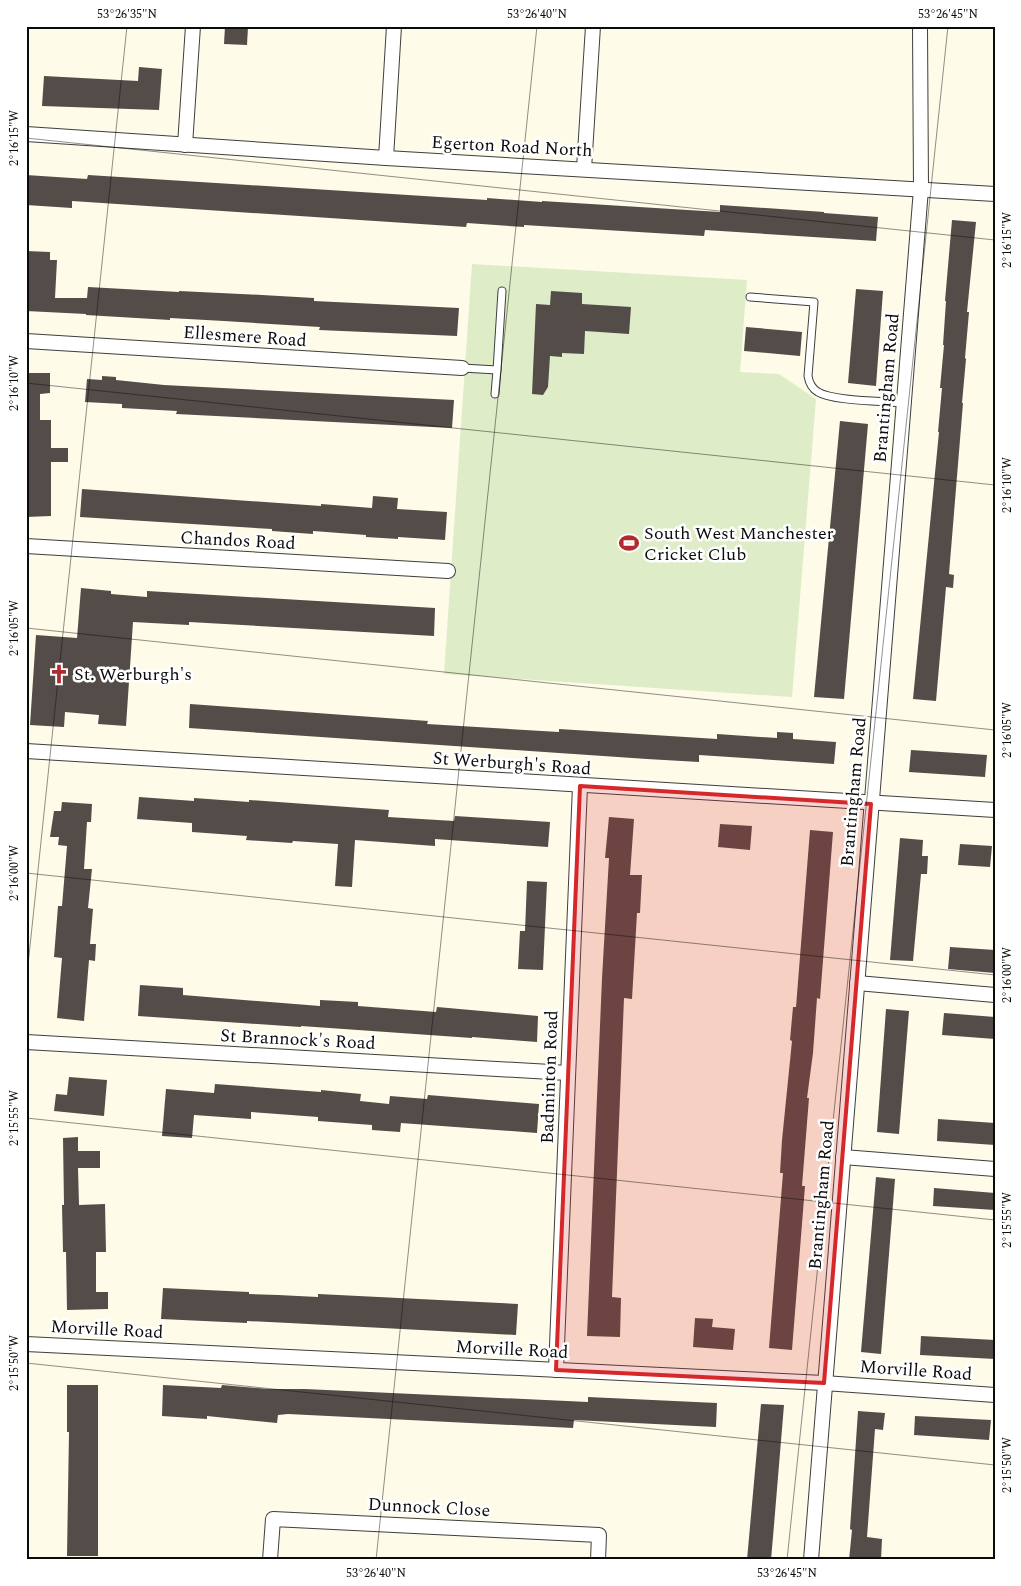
<svg xmlns="http://www.w3.org/2000/svg" width="1021" height="1586" viewBox="0 0 1021 1586" font-family="Spectral,serif">
<rect width="100%" height="100%" fill="#fefbe9"/>
<polygon fill="#deedc7" points="472,264 747,280 740,372 779,374 816,399 792,697 444,674"/>
<g fill="#534c48">
<polygon points="225,26 248,27 247,45 224,44"/>
<polygon points="139,67 162,69 159,110 42,106 44,76 138,81"/>
<polygon points="26,175 87,179 88,175 329,190 487,200 487,198 542,202 542,201 720,212 720,205 824,212 824,213 878,217 876,241 705,230 704,236 524,225 524,227 467,223 466,227 72,201 72,208 26,205"/>
<polygon points="952,220 976,222 967,312 969,312 965,358 966,359 962,403 963,403 949,574 954,575 953,588 946,587 936,701 913,699 939,432 938,432 942,388 940,388 944,345 943,345 946,301 945,301"/>
<polygon points="26,251 50,252 50,260 57,260 55,298 87,298 88,287 179,292 179,291 262,295 314,298 314,301 459,308 457,336 319,330 320,327 224,321 170,318 170,320 86,315 86,314 26,311"/>
<polygon points="856,289 883,291 876,386 848,383"/>
<polygon points="551,291 582,293 582,304 631,307 629,334 585,331 584,354 562,353 562,357 550,356 548,387 543,395 532,394 536,304 550,305"/>
<polygon points="746,327 802,332 800,356 744,351"/>
<polygon points="26,373 50,373 50,393 40,394 40,420 51,420 51,448 68,448 68,462 51,462 51,516 26,517"/>
<polygon points="102,376 116,377 116,380 164,385 454,400 452,428 176,414 177,411 122,408 122,404 85,402 87,379 102,380"/>
<polygon points="840,421 868,424 844,699 814,697"/>
<polygon points="82,489 321,506 321,504 372,508 373,496 398,498 397,509 447,512 445,540 398,537 398,539 366,537 366,535 313,531 313,534 272,531 272,529 80,517"/>
<polygon points="81,588 111,591 111,594 147,597 147,591 435,608 434,636 189,622 189,625 133,622 126,726 98,724 99,715 65,712 64,727 30,725 36,635 77,638"/>
<polygon points="190,704 428,721 427,724 559,732 559,729 717,739 717,734 777,738 777,732 793,733 793,739 836,742 834,764 699,755 699,762 647,759 189,728"/>
<polygon points="911,750 987,755 985,777 909,772"/>
<polygon points="139,797 194,801 194,798 249,802 249,800 389,810 388,817 454,821 455,816 550,822 548,847 435,839 435,846 355,840 352,887 335,886 338,844 293,841 292,843 246,840 247,836 192,832 192,823 137,819"/>
<polygon points="62,802 92,804 91,822 87,822 84,869 92,869 88,908 93,909 90,944 96,944 95,961 89,960 84,1021 57,1018 62,958 54,957 58,906 62,906 67,846 58,845 59,837 50,837 54,811 61,811"/>
<polygon points="609,817 634,819 630,875 642,875 640,913 637,913 632,999 624,998 612,1297 621,1298 620,1337 587,1336 602,978 609,858 605,858"/>
<polygon points="720,824 752,826 750,850 718,847"/>
<polygon points="810,830 833,832 820,999 817,998 813,1053 807,1098 809,1098 802,1186 805,1186 792,1350 769,1348 783,1173 780,1173 782,1140 792,1041 790,1040 793,1007 796,1007"/>
<polygon points="900,838 923,840 922,856 928,856 927,874 921,874 913,961 890,960"/>
<polygon points="960,844 992,846 990,867 958,865"/>
<polygon points="527,881 547,882 543,970 518,969 520,931 525,931"/>
<polygon points="950,947 995,950 995,973 948,969"/>
<polygon points="140,985 183,988 183,995 219,998 320,1006 320,1000 358,1002 358,1006 436,1012 437,1007 538,1016 537,1042 472,1037 472,1038 301,1026 301,1027 138,1016"/>
<polygon points="886,1009 909,1011 899,1134 877,1132"/>
<polygon points="944,1013 995,1017 995,1039 942,1035"/>
<polygon points="69,1077 107,1080 104,1116 54,1111 56,1094 67,1095"/>
<polygon points="215,1084 321,1092 321,1090 361,1094 360,1101 389,1104 390,1096 427,1099 428,1095 539,1104 537,1133 401,1123 400,1132 372,1130 372,1125 318,1121 318,1117 251,1112 251,1119 194,1115 192,1138 162,1136 166,1089 214,1093"/>
<polygon points="938,1119 995,1123 995,1145 937,1141"/>
<polygon points="78,1137 78,1151 100,1151 100,1168 78,1168 79,1205 105,1204 106,1252 96,1252 96,1292 108,1292 108,1309 67,1310 66,1252 63,1252 62,1205 64,1205 63,1138"/>
<polygon points="876,1177 895,1179 881,1354 861,1352"/>
<polygon points="934,1188 995,1193 995,1210 933,1206"/>
<polygon points="163,1288 249,1292 249,1294 278,1295 318,1297 318,1294 518,1304 516,1335 289,1323 247,1321 247,1323 161,1319"/>
<polygon points="695,1318 713,1319 712,1327 735,1329 733,1350 693,1347"/>
<polygon points="921,1336 995,1340 995,1359 920,1355"/>
<polygon points="67,1385 98,1385 98,1556 67,1556 69,1432 67,1432"/>
<polygon points="163,1385 221,1388 222,1385 268,1389 305,1389 588,1402 588,1397 717,1403 716,1427 574,1420 573,1428 288,1414 278,1415 277,1423 207,1416 207,1419 162,1416"/>
<polygon points="761,1404 784,1405 774,1525 771,1560 747,1560"/>
<polygon points="858,1411 885,1413 883,1430 875,1429 867,1537 882,1539 881,1560 849,1560 852,1530 850,1529"/>
<polygon points="915,1416 991,1420 989,1440 914,1435"/>
</g>
<g fill="none" stroke-linecap="round" stroke-linejoin="round">
<defs>
<g id="lane">
<path d="M750,297L814,302L808,376C809,382 811,388 818,392C832,401 884,401 904,403"/>
<polyline points="462,368 497,370 502,291"/>
<polyline points="495,394 497,370"/>
</g>
<g id="street">
<polyline points="26,134 386,158 995,194"/>
<polyline points="185,145 193,26"/>
<polyline points="386,158 394,26"/>
<polyline points="584,169 593,26"/>
<polyline points="26,341 462,368"/>
<polyline points="26,546 448,571"/>
<polyline points="26,751 995,810"/>
<polyline points="857,983 995,995"/>
<polyline points="26,1042 568,1073"/>
<polyline points="843,1157 995,1169"/>
<polyline points="26,1344 824,1383 995,1395"/>
<polyline points="556,1370 580,786"/>
<polyline points="270,1560 273,1519 599,1535 598,1560"/>
<polyline points="811,1560 921,189 920,26"/>
</g>
</defs>
<use href="#lane" stroke="#3e3e3e" stroke-width="9"/>
<use href="#street" stroke="#3e3e3e" stroke-width="16"/>
<use href="#lane" stroke="#fff" stroke-width="7"/>
<use href="#street" stroke="#fff" stroke-width="14"/>
</g>
<path fill="#d62828" fill-opacity="0.2" stroke="#d62828" stroke-width="4" stroke-linejoin="round" d="M580,786L871,804L824,1383L556,1370Z"/>
<path fill="none" stroke="#0b0b0b" stroke-width="1" stroke-opacity="0.45" d="M26,138L995,240M26,383L995,485M26,628L995,730M26,873L995,975M26,984L127,26M26,1118L995,1220M26,1363L995,1465M376,1560L537,26M787,1560L948,26"/>
<defs>
<symbol id="stadium-bare" viewBox="-9 -9 18 18"><path d="M0-5a6.5 5 0 1 0 0 10a6.5 5 0 1 0 0-10ZM-3.5-1.8h7v3.6h-7Z" fill="#b22b2c" stroke="#fff" stroke-width="2.5" paint-order="stroke"/></symbol>
<symbol id="church-bare" viewBox="-9 -9 18 18"><path d="M-1.2-6h2.4v3.5h3.3v2.4h-3.3V6h-2.4V-.1h-3.3v-2.4h3.3Z" fill="#b22b2c" stroke="#fff" stroke-width="2.5" paint-order="stroke"/></symbol>
</defs>
<g fill-rule="evenodd">
<use href="#stadium-bare" x="615" y="529" width="28" height="28"/>
<use href="#church-bare" x="45" y="660" width="28" height="28"/>
</g>
<g text-anchor="middle" stroke-width="5" stroke-linejoin="round" paint-order="stroke">
<g font-size="18" fill="#0b0b0b" stroke="#fff">
<text transform="translate(512 146) rotate(3)" y="6">Egerton Road North</text>
<text transform="translate(245 336) rotate(4)" y="6">Ellesmere Road</text>
<text transform="translate(886 388) rotate(-85)" y="6">Brantingham Road</text>
<text transform="translate(238 540) rotate(3)" y="6">Chandos Road</text>
<text transform="translate(512 763) rotate(4)" y="6">St Werburgh's Road</text>
<text transform="translate(853 792) rotate(-85)" y="6">Brantingham Road</text>
<text transform="translate(298 1039) rotate(3)" y="6">St Brannock's Road</text>
<text transform="translate(549 1077) rotate(-88)" y="6">Badminton Road</text>
<text transform="translate(821 1195) rotate(-85)" y="6">Brantingham Road</text>
<text transform="translate(107 1329) rotate(3)" y="6">Morville Road</text>
<text transform="translate(512 1349) rotate(3)" y="6">Morville Road</text>
<text transform="translate(916 1370) rotate(4)" y="6">Morville Road</text>
<text transform="translate(429 1507) rotate(3)" y="6">Dunnock Close</text>
</g>
<g font-size="18" fill="#0b0b0b" stroke="#fff" text-anchor="start">
<text x="644" y="539">South West Manchester<tspan x="644" dy="21">Cricket Club</tspan></text>
<text x="74" y="680">St. Werburgh's</text>
</g>
</g>
<rect width="1021" height="1586" fill="none" stroke="#ffffff" stroke-width="55"/>
<rect x="28" y="28" width="966" height="1530" fill="none" stroke="#0b0b0b" stroke-width="2"/>
<g font-size="12" text-anchor="middle" fill="#0b0b0b">
<text x="127" y="18">53°26'35"N</text>
<text x="537" y="18">53°26'40"N</text>
<text x="948" y="18">53°26'45"N</text>
<text transform="translate(14 138) rotate(-90)" y="4">2°16'15"W</text>
<text transform="translate(1007 240) rotate(-90)" y="4">2°16'15"W</text>
<text transform="translate(14 383) rotate(-90)" y="4">2°16'10"W</text>
<text transform="translate(1007 485) rotate(-90)" y="4">2°16'10"W</text>
<text transform="translate(14 628) rotate(-90)" y="4">2°16'05"W</text>
<text transform="translate(1007 730) rotate(-90)" y="4">2°16'05"W</text>
<text transform="translate(14 873) rotate(-90)" y="4">2°16'00"W</text>
<text transform="translate(1007 975) rotate(-90)" y="4">2°16'00"W</text>
<text transform="translate(14 1118) rotate(-90)" y="4">2°15'55"W</text>
<text transform="translate(1007 1220) rotate(-90)" y="4">2°15'55"W</text>
<text transform="translate(14 1363) rotate(-90)" y="4">2°15'50"W</text>
<text transform="translate(1007 1465) rotate(-90)" y="4">2°15'50"W</text>
<text x="376" y="1577">53°26'40"N</text>
<text x="787" y="1577">53°26'45"N</text>
</g>
</svg>
